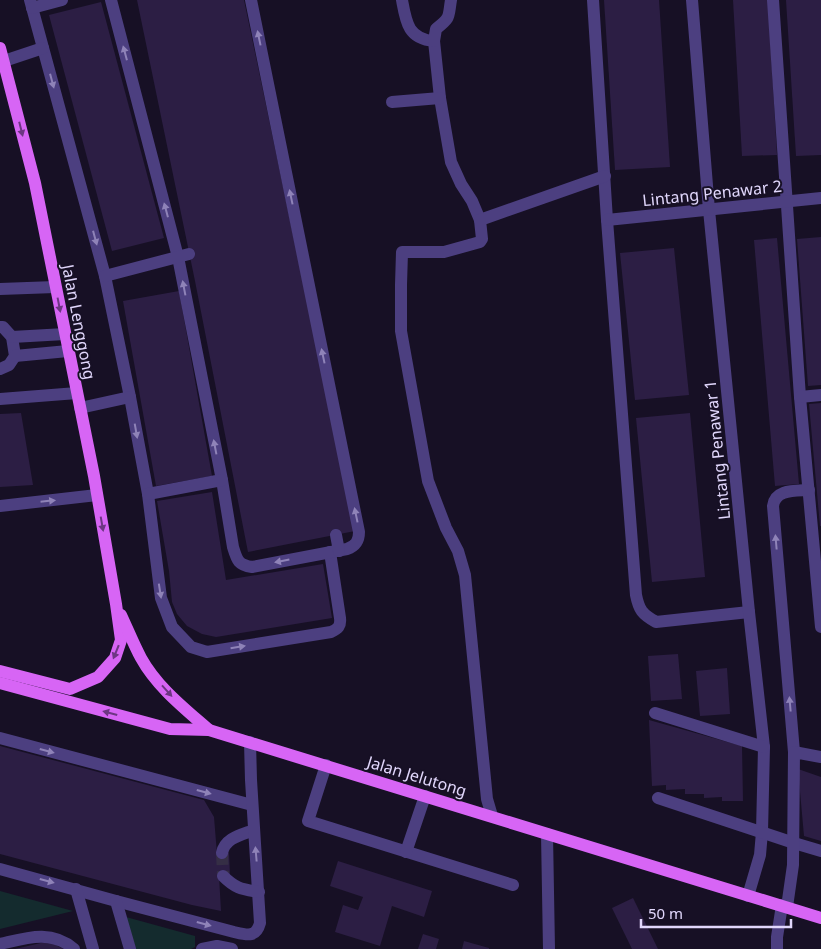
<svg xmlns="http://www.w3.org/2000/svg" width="821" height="949" viewBox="0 0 821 949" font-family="'Noto Sans',sans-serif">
<rect width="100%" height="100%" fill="#171025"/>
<g fill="#142b2e">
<polygon points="0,891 73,911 0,929"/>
<polygon points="126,917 195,936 195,947 191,949 136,949"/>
</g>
<g fill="#2c1e44">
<polygon points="137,0 244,0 355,531 248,552 195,281"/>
<polygon points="604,0 659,0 670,167 615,170"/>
<polygon points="733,0 768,0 777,155 742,156"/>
<polygon points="786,0 821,0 821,155 796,156"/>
<polygon points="101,2 164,238 112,251 49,15"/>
<polygon points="821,237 821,385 808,386 797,239"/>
<polygon points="777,238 799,484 775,486 754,240"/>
<polygon points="674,248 689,395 635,400 620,253"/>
<polygon points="179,291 212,476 156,486 123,301"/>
<polygon points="821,403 821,526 820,526 809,404"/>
<polygon points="21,413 33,485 0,487 0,414"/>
<polygon points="690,413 705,577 652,582 636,418"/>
<polygon points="212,492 226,580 323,564 332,618 216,637 202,634 187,626 177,614 172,602 169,571 157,501"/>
<polygon points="678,654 682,699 651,701 648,656"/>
<polygon points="727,668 730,714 700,716 696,671"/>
<polygon points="649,720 742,746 743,801 722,801 722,797 704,798 704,794 685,794 685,789 666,790 666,785 652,786"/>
<polygon points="0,746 204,800 214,817 217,854 229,853 230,875 219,876 221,911 192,905 0,854"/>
<polygon points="798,769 821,777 821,841 804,836"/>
<polygon points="338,861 432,891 424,917 392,906 380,946 335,932 343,905 358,910 363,897 330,886"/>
<polygon points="633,898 658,949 632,949 612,908"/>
<polygon points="423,934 439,939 436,949 418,949"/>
<polygon points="464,941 489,948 489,949 462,949"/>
<polygon points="45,942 54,944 63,949 15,949"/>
</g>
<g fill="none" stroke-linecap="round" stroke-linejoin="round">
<polyline stroke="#352e45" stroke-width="12" stroke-dasharray="12 6" stroke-linecap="butt" points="222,853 223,876"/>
<g stroke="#4c3f80" stroke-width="12">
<path d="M30,0L105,276L130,397L148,494L161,598L172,627L191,647L207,652L331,632C338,629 341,626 340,618L330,552"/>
<path d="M111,0L178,257L222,480L233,547C237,560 238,565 252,567L347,549C356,546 359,541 359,532L251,0"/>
<path d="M402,0C406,22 408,39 434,41L440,98L451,162L461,184L472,201L480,220"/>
<path d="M593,0L607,220L636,595C639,610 642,614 656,622L749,612"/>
<polyline points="692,0 709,210 749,612 764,747 762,832 760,855 748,896"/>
<polyline points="773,0 800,397 821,627"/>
<polyline points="32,8 62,0"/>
<path d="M434,41L436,29C451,17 448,18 451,0"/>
<polyline points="4,61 43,48"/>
<polyline points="392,102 440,98"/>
<polyline points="607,220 821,198"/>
<polyline points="105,276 189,254"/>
<polyline points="0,289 55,287"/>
<polyline points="0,327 3,327 12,337 15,356 9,365 0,369"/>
<polyline points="12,337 65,334"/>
<polyline points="15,356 68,351"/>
<polyline points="800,397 821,395"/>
<polyline points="0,399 77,393"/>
<polyline points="80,408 130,397"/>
<polyline points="148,494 222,480"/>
<polyline points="0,506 97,495"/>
<polyline points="336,535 339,551"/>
<polyline points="655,713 764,747"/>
<polyline points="0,738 252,805"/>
<path d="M794,752L773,506C775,489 795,491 809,490"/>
<polyline points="326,765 308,821 513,885"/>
<polyline points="658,798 794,843 821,851"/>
<polyline points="492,816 487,799 465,575 458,551 446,528 428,481 401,331 401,285 402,252 444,252 480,242 482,239 480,220 605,176"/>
<polyline points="547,834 549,949"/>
<polyline points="406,852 425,796"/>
<path d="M222,853C225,838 241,835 254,830"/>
<path d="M0,869L116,901L234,932C247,935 256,938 260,923L251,780L250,742"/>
<path d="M223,876C236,889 242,889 259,892"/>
<polyline points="76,889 93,949"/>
<polyline points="116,901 130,949"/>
<polyline points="787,907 793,865 794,752 821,757"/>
<path d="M0,944C26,938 51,929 74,949"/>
<polyline points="202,949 217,946 232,949"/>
<polyline points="777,949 777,937 782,905"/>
</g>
<g stroke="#d765f5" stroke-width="12">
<polyline points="0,48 35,183 94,476 116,604 121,640 115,658 98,677 70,689 0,671"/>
<path d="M121,615C128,630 134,645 141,658C157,687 184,708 209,730"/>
<polyline points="0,683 170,729 209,730 821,918"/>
</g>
</g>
<defs><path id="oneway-solid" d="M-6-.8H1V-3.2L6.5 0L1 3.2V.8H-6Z" transform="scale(1.25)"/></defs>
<g fill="#8f83b8">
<use href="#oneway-solid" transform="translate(259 38) rotate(-102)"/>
<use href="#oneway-solid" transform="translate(125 53) rotate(-105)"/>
<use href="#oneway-solid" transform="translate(52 81) rotate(75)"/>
<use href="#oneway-solid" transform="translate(291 197) rotate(-102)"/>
<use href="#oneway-solid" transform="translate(166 210) rotate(-105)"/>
<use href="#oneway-solid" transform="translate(95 238) rotate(75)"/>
<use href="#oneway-solid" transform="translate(184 288) rotate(-101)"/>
<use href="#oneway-solid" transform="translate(323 356) rotate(-102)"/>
<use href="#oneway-solid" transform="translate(136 431) rotate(80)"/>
<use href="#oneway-solid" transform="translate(215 447) rotate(-101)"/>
<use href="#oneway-solid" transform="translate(48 501) rotate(-6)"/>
<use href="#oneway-solid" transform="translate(356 515) rotate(-102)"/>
<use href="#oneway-solid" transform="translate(776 542) rotate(-95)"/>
<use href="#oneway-solid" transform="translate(282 561) rotate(169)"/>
<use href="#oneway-solid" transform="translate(160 591) rotate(81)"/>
<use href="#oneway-solid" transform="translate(238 647) rotate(-9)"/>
<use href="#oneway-solid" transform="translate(790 704) rotate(-95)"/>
<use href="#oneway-solid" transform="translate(47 751) rotate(15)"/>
<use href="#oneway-solid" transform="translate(204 792) rotate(15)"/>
<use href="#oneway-solid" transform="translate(256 854) rotate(-95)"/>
<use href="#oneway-solid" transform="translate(47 881) rotate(15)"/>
<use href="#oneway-solid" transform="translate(204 924) rotate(15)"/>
</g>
<g fill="#6d3683">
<use href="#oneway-solid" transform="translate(21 129) rotate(76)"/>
<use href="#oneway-solid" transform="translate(59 305) rotate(79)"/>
<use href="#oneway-solid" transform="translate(102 524) rotate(80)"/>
<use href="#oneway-solid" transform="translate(116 652) rotate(112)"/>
<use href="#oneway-solid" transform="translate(167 691) rotate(48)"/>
<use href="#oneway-solid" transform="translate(110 713) rotate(-165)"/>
</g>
<g text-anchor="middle" stroke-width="4" stroke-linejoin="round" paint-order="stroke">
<g font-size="16" fill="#e1d7fc" stroke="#171025">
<text transform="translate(712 193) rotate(-6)" y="6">Lintang Penawar 2</text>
<text transform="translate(79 322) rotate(79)" y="6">Jalan Lenggong</text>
<text transform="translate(717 450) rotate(-96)" y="6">Lintang Penawar 1</text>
<text transform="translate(417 776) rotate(17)" y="6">Jalan Jelutong</text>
</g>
</g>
<path d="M641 919v8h150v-8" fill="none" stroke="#e1d7fc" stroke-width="2.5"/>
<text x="648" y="919" font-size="15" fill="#e1d7fc" stroke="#171025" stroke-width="4" paint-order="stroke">50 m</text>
</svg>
